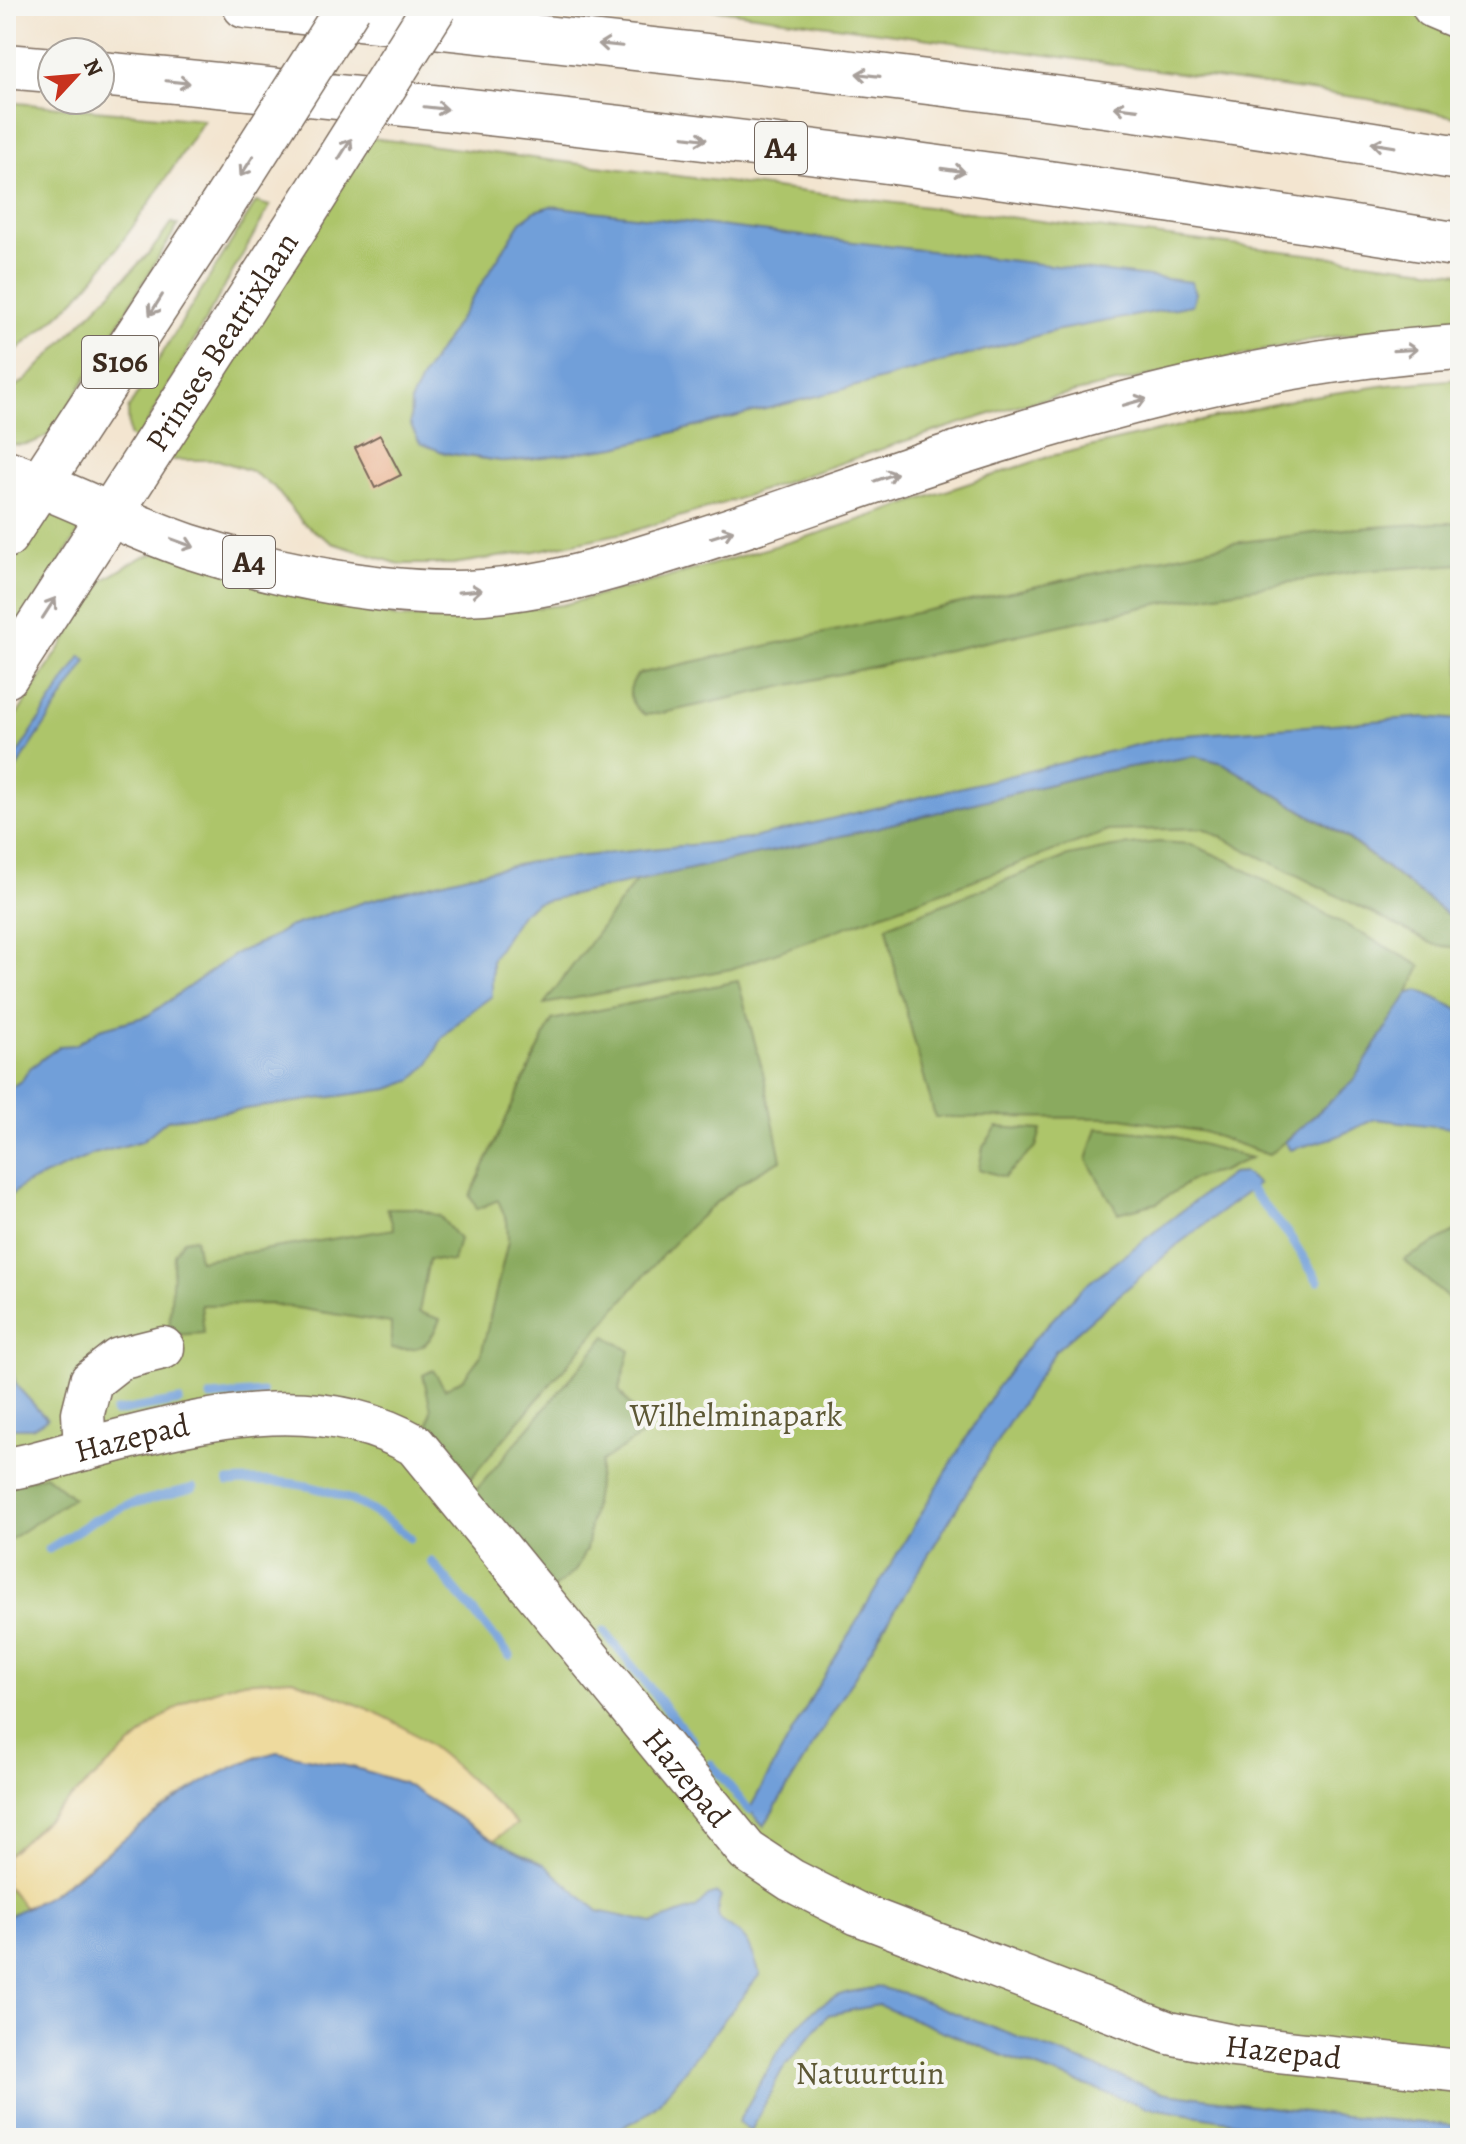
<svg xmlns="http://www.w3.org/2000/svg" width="1466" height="2144" viewBox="0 0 1466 2144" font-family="Alegreya,serif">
<rect width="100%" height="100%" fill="#f6f6f2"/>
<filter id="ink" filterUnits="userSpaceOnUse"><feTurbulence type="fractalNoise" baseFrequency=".0125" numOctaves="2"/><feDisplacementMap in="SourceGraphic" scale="16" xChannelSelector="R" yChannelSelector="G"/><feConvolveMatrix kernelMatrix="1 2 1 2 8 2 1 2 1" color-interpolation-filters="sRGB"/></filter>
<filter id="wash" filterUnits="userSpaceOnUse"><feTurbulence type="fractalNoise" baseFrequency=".006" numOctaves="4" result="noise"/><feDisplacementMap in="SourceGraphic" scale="32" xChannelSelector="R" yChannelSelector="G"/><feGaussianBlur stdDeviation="1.8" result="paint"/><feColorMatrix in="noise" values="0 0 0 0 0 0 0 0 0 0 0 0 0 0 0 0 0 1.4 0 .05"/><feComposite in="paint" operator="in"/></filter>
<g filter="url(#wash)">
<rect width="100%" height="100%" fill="#f3e5d0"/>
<g fill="#adc56a" stroke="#747844" stroke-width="2" fill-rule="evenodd">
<polygon points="689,6 1401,6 1460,31 1460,118 1368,99"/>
<path d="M6,102L204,120C168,176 131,233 88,285C64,313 35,336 6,358Z"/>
<path d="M371,138L1460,273V323L1379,330L1311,340L1022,404L905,441L734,500L633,531L530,552L453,564H399L332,543L303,523L274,487L251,471L218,460H162ZM1196,293L1192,305L1054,331L864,384L616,447L507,462L444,453Z"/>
<polygon points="256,202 270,206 137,441 129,436 128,409"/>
<path d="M172,223L178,225L54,431C39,442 24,448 6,443V391L25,381L151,251Z"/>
<polygon points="1460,379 1460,2138 6,2138 6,732 104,580 142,557 170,550 399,618 460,616 562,605 655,581 820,533 1051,456 1300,398 1388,385"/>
<polygon points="45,504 87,520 6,646 6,565"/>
</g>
<g fill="#8aaa5e" stroke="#626a3e" stroke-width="2">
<path d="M1434,523H1460V564L1359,571L1162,603L663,713L645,715C628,704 625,690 638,674L1233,543L1346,529Z"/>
<polygon points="1195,756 1223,763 1348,839 1460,924 1460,948 1435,945 1203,828 1108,831 731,969 544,1004 636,881 859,832 1094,773"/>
<polygon points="1158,842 1191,844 1229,861 1421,966 1408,994 1354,1081 1269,1155 1204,1132 1122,1118 935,1117 896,974 887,926 1068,856 1113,847"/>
<path d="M738,981L763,1072L781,1160C708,1195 658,1260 606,1320C559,1374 512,1428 467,1483L427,1435L431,1409L423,1375L433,1370L445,1389L464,1378L481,1355L508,1241L507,1221L498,1200L477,1209L470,1196L552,1020Z"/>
<polygon points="997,1127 1041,1130 1036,1147 1004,1177 979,1169 983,1147"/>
<polygon points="1097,1128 1168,1135 1251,1158 1222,1171 1195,1178 1157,1203 1118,1213 1087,1160"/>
<path d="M387,1208H415L440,1216L459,1239L453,1262L429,1259L419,1312L440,1319C428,1348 422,1351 391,1348V1323L271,1304L201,1305L204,1333L173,1335L169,1331L174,1254L184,1240L195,1238L199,1260L394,1229Z"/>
<polygon points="1460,1229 1460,1309 1404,1260"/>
<polygon points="606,1336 630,1351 619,1390 649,1431 601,1462 586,1550 575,1571 551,1590 472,1495"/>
<polygon points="45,1475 73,1498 6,1542 6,1487"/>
</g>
<path fill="#eeda9e" stroke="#94825e" stroke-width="2" d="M292,1679C330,1694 370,1707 405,1728C446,1754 482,1791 517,1824L494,1840L403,1783L356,1768L278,1753L253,1758L178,1798L46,1898L24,1907L6,1885V1856L160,1719L192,1698L238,1682Z"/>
<g fill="#719fd9" stroke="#56647c" stroke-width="2">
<polygon points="551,206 1191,282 1196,293 1192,305 1054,331 864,384 616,447 507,462 445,453 420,443 410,424 411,400 424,374 521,222 535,211"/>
<polygon points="81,656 87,661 6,784 6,771"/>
<polygon points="1426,717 1460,720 1460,924 1348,838 1223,763 1195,756 1094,773 859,832 536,903 521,914 492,959 492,996 466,1015 442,1038 429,1064 411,1081 389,1089 167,1120 142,1141 94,1154 23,1185 6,1200 6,1091 22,1080 30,1068 60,1046 75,1045 100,1029 147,1016 238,952 269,939 288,927 367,901 468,875 535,861 748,839 1173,736"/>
<polygon points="1419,990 1460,1010 1460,1129 1375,1119 1336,1137 1290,1150 1285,1142 1353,1081 1408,994"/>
<polygon points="1244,1173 1258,1184 1177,1245 1056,1350 1001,1435 764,1826 749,1810 818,1686 997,1387 1033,1340 1083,1287 1209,1190 1231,1174"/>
<polygon points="6,1342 16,1385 47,1419 32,1428 6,1428"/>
<path d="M278,1752L356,1768L403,1783L494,1840L544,1864L598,1911L653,1923L696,1908L708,1896L717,1893L721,1897C709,1929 735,1922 748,1943C753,1952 756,1964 760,1974L658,2104L641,2118L602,2138H6V1917C20,1909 37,1904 50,1895C124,1845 188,1773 278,1752Z"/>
<path d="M879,1987L908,1995L1161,2092L1320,2114L1460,2126V2138L1294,2132L1146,2107L1009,2058L878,2005L828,2015L782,2070L751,2131L738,2122C764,2079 789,2017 837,1996C849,1990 866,1990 879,1987Z"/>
</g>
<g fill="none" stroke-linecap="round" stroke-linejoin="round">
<g stroke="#719fd9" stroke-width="9">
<polyline points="1250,1189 1289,1235 1318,1281"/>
<polyline points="211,1397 262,1393"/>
<polyline points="115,1412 179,1401"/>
<path d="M228,1482C299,1477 355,1491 410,1538"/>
<polyline points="49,1549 92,1521 127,1505 193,1488"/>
<polyline points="431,1561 510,1656"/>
<polyline points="604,1631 693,1742"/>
<polyline points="711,1764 749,1810"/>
</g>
</g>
<g id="blocks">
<polygon fill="#eaa981" points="380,435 401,475 375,488 355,448"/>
</g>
</g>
<g filter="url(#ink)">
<use href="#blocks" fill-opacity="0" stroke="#7b6b5c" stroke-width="2"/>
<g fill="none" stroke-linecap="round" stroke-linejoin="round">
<defs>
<g id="minor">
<polyline points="85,1449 83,1413 91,1381 119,1359 163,1348"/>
<path id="s1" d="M6,1469C34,1465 62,1455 89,1448C193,1421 314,1387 415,1445L747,1851L791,1880L858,1914L1169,2033L1233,2046L1460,2071"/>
</g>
<g id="major">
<polyline points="6,536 221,207"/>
<path id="s2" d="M6,676L303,215"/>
</g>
<g id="highway">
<path d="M245,6C651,49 1057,91 1460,158"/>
<polyline points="1434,6 1460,17"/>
<polyline points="6,66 52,70"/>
<path d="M100,74C555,115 1009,172 1460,245"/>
<path d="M6,472C68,493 126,525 188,546C268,572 364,592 448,593C519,594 589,575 656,554C733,531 809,503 886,477C1071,414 1264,359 1460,347"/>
</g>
</defs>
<use href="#minor" stroke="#7b6b5c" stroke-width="45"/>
<use href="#major" stroke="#7b6b5c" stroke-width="47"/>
<use href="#highway" stroke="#7b6b5c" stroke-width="47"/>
<use href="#minor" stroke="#fff" stroke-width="42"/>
<use href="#major" stroke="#fff" stroke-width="44"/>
<use href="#highway" stroke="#fff" stroke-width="44"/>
<defs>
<g id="major-bridge">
<polyline points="221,207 349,6"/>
<polyline points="303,215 435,6"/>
</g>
</defs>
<use href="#major-bridge" stroke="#7b6b5c" stroke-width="47" stroke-linecap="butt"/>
<use href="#major-bridge" stroke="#fff" stroke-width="44"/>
</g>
<defs><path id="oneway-shaft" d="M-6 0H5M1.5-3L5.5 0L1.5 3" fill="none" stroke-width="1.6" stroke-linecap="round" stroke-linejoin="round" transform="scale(2)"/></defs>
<g stroke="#a79f9a">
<use href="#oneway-shaft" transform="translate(610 45) rotate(-174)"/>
<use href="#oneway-shaft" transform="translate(868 75) rotate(-173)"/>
<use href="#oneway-shaft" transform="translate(178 82) rotate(6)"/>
<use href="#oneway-shaft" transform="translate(436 108) rotate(6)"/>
<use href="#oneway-shaft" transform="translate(1126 108) rotate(-173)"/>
<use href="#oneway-shaft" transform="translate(695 138) rotate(7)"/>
<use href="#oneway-shaft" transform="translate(1383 145) rotate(-171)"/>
<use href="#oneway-shaft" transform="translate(345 149) rotate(-58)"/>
<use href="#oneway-shaft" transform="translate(247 166) rotate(123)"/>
<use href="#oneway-shaft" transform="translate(953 170) rotate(8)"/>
<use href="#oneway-shaft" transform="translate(156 305) rotate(122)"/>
<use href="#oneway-shaft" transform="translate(1405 350) rotate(-3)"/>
<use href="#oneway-shaft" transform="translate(1135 402) rotate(-16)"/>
<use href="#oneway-shaft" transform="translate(886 477) rotate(-19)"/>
<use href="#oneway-shaft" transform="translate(722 534) rotate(-18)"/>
<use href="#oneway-shaft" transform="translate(183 543) rotate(20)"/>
<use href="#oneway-shaft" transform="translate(470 591) rotate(-5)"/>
<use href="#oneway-shaft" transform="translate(49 608) rotate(-57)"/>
</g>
</g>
<g text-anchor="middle" stroke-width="8" stroke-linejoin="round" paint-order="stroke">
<g fill="#f6f6f2" stroke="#73675e" stroke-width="2">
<rect x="755" y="122" width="52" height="52" rx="6"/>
<rect x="82" y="336" width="76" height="52" rx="6"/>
<rect x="223" y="536" width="52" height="52" rx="6"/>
</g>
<g font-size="30" font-weight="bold" fill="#3b2a1e">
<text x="781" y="158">A4</text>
<text x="120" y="372">S106</text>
<text x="249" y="572">A4</text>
</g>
<g font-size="32" fill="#3b2a1e" stroke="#f6f6f2">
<text dy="11" stroke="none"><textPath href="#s2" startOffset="398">Prinses Beatrixlaan</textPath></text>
<text dy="11" stroke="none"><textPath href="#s1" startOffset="130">Hazepad</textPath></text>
<text dy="11" stroke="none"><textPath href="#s1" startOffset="850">Hazepad</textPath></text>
<text dy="11" stroke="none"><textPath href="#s1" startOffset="1522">Hazepad</textPath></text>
</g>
<g font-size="32" fill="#5d5835" stroke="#f6f6f2">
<text x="736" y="1426">Wilhelminapark</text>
<text x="870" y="2084">Natuurtuin</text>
</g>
</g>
<rect width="1466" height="2144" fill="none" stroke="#f6f6f2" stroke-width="32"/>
<g transform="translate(76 76) rotate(64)"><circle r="38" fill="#f6f6f2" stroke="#aba49d" stroke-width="2"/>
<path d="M0-6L14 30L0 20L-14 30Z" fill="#c8321e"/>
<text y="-12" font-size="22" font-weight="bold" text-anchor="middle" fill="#3b2a1e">N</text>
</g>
</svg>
